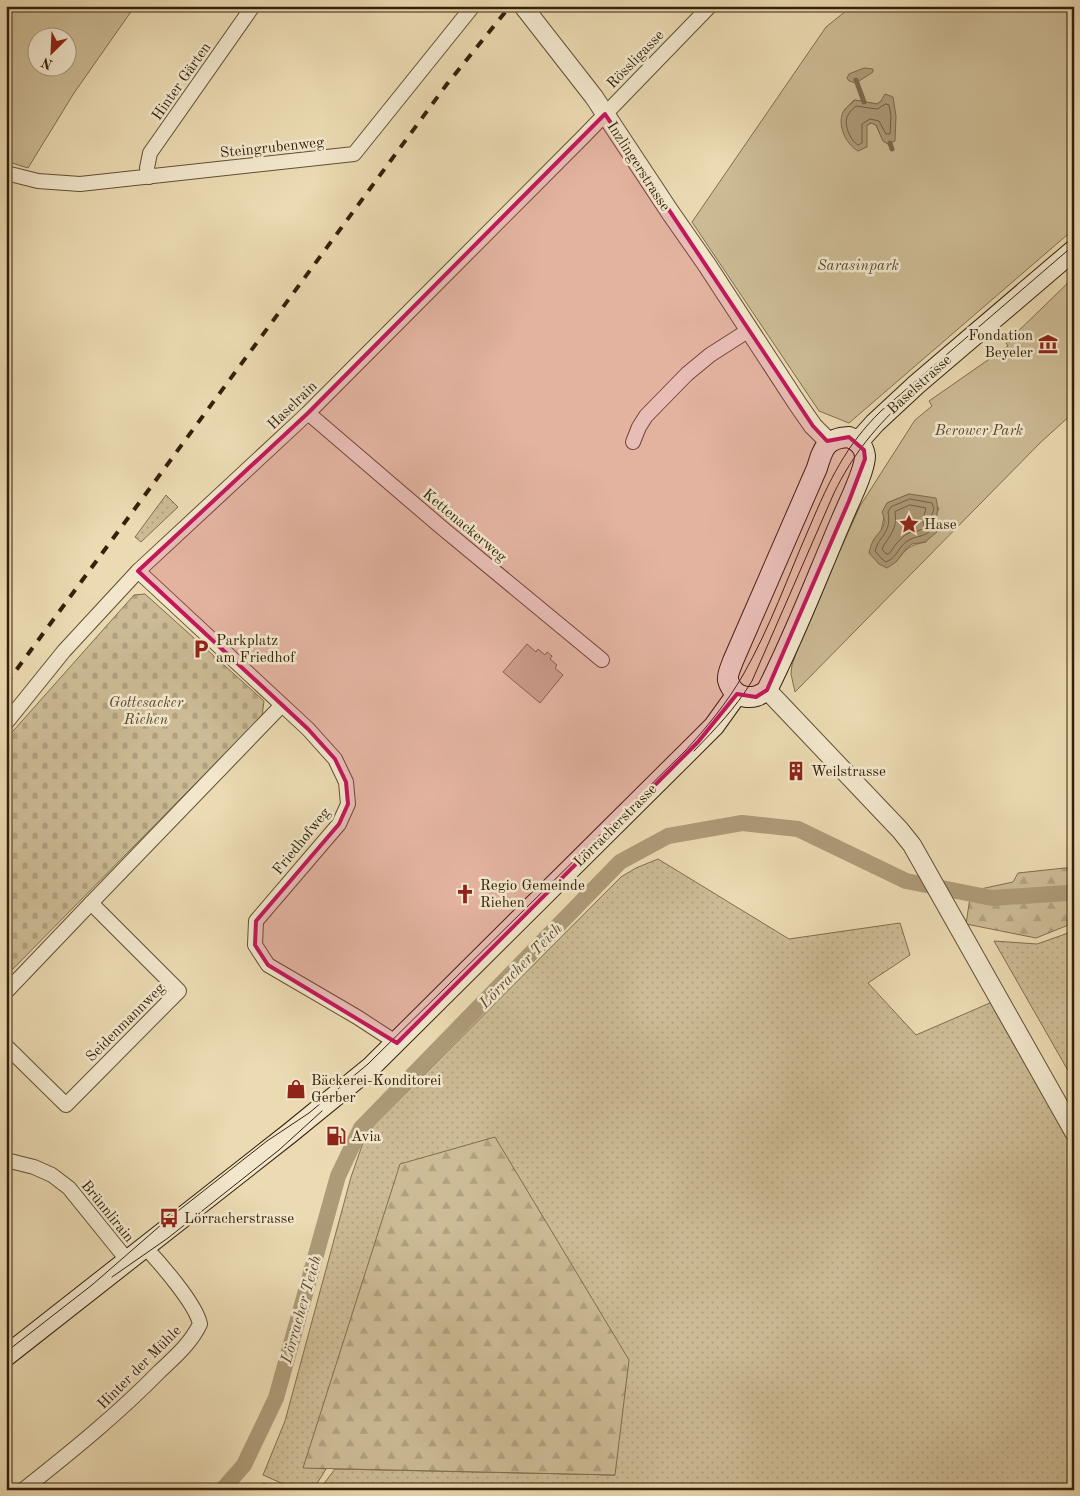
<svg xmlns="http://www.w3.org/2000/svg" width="1080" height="1496" viewBox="0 0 1080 1496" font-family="'Old Standard TT',serif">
<defs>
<pattern id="grass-dots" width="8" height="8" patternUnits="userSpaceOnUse" patternTransform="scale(1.25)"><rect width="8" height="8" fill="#ccbb95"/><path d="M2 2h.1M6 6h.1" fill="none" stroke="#b0a07f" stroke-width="1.8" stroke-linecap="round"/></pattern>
<pattern id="forest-firs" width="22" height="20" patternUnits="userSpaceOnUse" patternTransform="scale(1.25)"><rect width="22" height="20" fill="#ccbb95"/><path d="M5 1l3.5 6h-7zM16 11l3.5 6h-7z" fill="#b0a07f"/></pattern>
<pattern id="cemetery-stones" width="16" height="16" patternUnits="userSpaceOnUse" patternTransform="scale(1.25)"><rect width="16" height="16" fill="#ccbb95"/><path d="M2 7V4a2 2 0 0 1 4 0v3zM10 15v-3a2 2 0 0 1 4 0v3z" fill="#b0a07f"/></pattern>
</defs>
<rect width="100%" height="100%" fill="#ebdab2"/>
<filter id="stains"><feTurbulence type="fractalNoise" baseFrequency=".004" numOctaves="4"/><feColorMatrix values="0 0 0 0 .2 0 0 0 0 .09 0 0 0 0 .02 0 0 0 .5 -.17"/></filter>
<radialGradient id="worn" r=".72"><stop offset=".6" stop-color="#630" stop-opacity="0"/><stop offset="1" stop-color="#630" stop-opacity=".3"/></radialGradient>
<g fill="url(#grass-dots)" stroke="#806e4e">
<polygon points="166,495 178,507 141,542 135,537"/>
<polygon points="658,859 789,939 900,923 910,955 868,983 916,1035 999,999 1074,1132 1074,1490 319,1490 335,1469 615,1475 303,1467 326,1469 313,1490 297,1490 263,1475 285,1421 351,1177 365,1137 375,1124 621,877 636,868"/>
<polygon points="1074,931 1074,1081 994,941 1037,944"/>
<polygon points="263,1483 287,1490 256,1490"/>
</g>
<g fill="url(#forest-firs)" stroke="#806e4e">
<polygon points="1074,867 1074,917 1071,924 1036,938 966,924 971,891 1013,882 1018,873"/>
<polygon points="495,1137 629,1360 615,1475 303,1468 400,1164"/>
</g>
<polygon fill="url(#cemetery-stones)" stroke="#806e4e" points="145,594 264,701 262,716 6,976 6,739 134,595"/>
<g fill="#ccbb95" stroke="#806e4e" fill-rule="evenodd">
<path d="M6,6H135L74,93L28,168L6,161ZM38,38H68V68H38Z"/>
<path d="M852,6H1074V229L849,423L819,411L692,222L826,27ZM854,100L877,104L881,101L888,144L883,141L876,125L871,123L867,125L844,110Z"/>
<path d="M1074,277V412L1040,443L795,692L791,674L792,665L803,633L860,506L915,420L932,406L929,401L1008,346L1006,343ZM909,494L939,508L926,542C909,545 906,549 896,562L873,541L881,531L887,503Z"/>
<polygon points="527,644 536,652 538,649 545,655 547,652 552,656 550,659 557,665 555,668 563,675 540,703 503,672"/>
</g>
<g fill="#ad9b78" stroke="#7d6a4b">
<polygon points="864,68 873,69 873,72 856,83 849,81 847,78 849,74"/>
<path d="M885,94L893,97L896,116L895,141L888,144L883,141L876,125L871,123L867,125V147L858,151C846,144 837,126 843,112C846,107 851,104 855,100L877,104L881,101Z"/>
<path d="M909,494L936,498C940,512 934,518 937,532L925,542L912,544L905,550L896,562L887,568L879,564L869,553C870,549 871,544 873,541C880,529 888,528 882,512L887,503Z"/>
</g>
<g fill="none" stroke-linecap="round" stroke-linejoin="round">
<g stroke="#705e40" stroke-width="1">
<path d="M886,104L889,105L891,116L890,134H886L879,121L870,119L862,124V143L858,145C850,140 843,124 848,115C850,111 853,109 856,106L877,109Z"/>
<path d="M910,499L932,503L934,509L930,520L931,530C922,538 918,535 909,540C899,545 897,558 886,562L882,559L875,551C880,534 892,533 888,512L891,507Z"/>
<path d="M910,505L926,508L923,520L924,528C919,532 914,531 909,533C900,537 894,547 889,554H886L882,549C889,535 898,530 895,512Z"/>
</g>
<g stroke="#7d6a4b" stroke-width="5">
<polyline points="856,80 864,102"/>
<polyline points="890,143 892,149"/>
</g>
<polyline stroke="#ad9b78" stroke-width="16" points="222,1490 244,1465 276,1398 338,1176 361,1128 620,862 668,836 742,823 798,829 906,881 992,898 1068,893 1074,890"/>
<defs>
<g id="minor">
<polyline points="6,173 38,181 80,184 354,154 473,6"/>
<polyline points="149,177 147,168 150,153 253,6"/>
<polyline points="308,413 441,527 602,660"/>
<polyline points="633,442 639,427 646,416 687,374 710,355 749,330"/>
<polyline points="138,571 308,729 335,759 346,782 348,804 339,824 256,921 255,945 268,965 357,1017 397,1043"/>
<polyline points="6,723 64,651 138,571 308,413 584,136 710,6"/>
<polyline points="91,903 282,705"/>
<polyline points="6,992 91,903 179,991 66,1105 6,1046"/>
<polyline points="6,1160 34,1167 52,1175 69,1188 128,1261"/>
<path d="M23,1490C71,1452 118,1414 160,1371C175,1357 191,1343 200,1324C196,1304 160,1263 145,1247"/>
</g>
<g id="tertiary">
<polyline points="523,6 594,97 670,212 707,265 797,403 813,426 829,442"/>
<polyline points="767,690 900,830 912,845 1074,1132"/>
</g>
<g id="secondary">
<path d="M849,437C858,441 864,446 865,456C865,471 847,506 841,521C817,577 795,635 767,690C755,701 733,700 728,680C727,674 731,667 733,661L817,468C823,448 826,438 849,437Z"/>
<polyline points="858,442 875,423 917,384 1074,250"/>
<polyline points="6,1356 290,1133 371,1067 698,742 714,726 737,694"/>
</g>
</defs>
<use href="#minor" stroke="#624f32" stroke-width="16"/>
<use href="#tertiary" stroke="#624f32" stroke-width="20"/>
<use href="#secondary" stroke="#342108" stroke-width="22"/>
<use href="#minor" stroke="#f2e7cd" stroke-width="14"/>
<use href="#tertiary" stroke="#f2e7cd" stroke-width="18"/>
<use href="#secondary" stroke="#f2e7cd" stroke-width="20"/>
<g stroke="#342108" stroke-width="1">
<path d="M694,751C716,728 735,709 752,681L834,493C853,454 876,426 909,396"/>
<polyline points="112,1277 168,1238 255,1169 279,1150 322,1111"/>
<path d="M6,1352L92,1285L169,1218L267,1141L309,1113L368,1064L685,751C706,728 727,703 743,675C770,628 788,576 810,526C829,481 846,445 881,411L1074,245"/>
</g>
<polyline stroke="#342108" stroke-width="4" stroke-dasharray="9 9" stroke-linecap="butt" points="6,684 447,84 510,6"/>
</g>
<path fill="#c2185b" fill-opacity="0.2" stroke="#c2185b" stroke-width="4" stroke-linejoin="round" d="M605,114L813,426L827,441L849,437L864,450L865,459L849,501L767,690L756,697L737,694L698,742L397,1043L268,965L255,945L256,921L339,824L348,804L346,782L335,759L308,729L138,571L308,413Z"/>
<defs>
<symbol id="museum-bare" viewBox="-9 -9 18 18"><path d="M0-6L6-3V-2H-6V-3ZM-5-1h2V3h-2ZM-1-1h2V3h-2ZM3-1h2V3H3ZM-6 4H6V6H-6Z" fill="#8f2418" stroke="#f2e7cd" stroke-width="2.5" paint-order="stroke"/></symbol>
<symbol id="sight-bare" viewBox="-9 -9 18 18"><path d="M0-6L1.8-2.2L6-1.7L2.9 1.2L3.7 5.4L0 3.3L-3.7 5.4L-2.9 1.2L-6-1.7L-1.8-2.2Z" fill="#8f2418" stroke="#f2e7cd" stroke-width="2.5" paint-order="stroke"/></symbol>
<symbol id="parking-bare" viewBox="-9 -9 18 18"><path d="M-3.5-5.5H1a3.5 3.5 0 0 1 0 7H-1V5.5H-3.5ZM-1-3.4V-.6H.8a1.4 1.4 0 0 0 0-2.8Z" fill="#8f2418" stroke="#f2e7cd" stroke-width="2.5" paint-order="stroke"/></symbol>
<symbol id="building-bare" viewBox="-9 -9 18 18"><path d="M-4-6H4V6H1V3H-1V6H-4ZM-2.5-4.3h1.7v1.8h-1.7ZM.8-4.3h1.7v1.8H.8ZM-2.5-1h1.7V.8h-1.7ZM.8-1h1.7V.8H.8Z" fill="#8f2418" stroke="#f2e7cd" stroke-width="2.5" paint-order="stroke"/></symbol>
<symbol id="church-bare" viewBox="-9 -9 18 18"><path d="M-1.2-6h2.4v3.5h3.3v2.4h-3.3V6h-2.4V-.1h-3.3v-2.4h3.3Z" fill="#8f2418" stroke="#f2e7cd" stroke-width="2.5" paint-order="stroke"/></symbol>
<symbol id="shop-bare" viewBox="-9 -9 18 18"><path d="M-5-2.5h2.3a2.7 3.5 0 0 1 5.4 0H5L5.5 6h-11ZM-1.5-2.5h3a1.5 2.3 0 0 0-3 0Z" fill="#8f2418" stroke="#f2e7cd" stroke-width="2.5" paint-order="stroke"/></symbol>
<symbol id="fuel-bare" viewBox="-9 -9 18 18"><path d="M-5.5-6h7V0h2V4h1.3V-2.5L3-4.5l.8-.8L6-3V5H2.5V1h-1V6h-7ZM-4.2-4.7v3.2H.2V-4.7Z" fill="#8f2418" stroke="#f2e7cd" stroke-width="2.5" paint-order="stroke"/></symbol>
<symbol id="bus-bare" viewBox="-9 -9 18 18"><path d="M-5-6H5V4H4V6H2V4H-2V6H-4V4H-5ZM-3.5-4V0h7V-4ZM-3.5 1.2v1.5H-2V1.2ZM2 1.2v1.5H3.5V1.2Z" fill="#8f2418" stroke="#f2e7cd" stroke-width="2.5" paint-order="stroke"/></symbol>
</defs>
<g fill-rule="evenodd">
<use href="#museum-bare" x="1034" y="330" width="28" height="28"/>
<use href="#sight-bare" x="895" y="510" width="28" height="28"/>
<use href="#parking-bare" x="187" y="635" width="28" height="28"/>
<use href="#building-bare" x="782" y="757" width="28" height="28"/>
<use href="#church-bare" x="451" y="880" width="28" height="28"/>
<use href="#shop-bare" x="282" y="1075" width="28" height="28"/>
<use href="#fuel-bare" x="322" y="1122" width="28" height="28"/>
<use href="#bus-bare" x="155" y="1204" width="28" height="28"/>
</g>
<g text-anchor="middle" stroke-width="5" stroke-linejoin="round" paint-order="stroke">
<g font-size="15" fill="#342108" stroke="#f2e7cd">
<text transform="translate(635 59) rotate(-46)" y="5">Rössligasse</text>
<text transform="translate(181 81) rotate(-55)" y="5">Hinter Gärten</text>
<text transform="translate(272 147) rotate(-6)" y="5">Steingrubenweg</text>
<text transform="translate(639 166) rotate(57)" y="5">Inzlingerstrasse</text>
<text transform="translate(919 384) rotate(-42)" y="5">Baselstrasse</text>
<text transform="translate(292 405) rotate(-44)" y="5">Haselrain</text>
<text transform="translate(465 525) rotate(40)" y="5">Kettenackerweg</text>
<text transform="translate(615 825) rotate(-45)" y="5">Lörracherstrasse</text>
<text transform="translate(301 841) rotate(-51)" y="5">Friedhofweg</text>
<text transform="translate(125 1022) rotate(-45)" y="5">Seidenmannweg</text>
<text transform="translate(108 1211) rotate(51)" y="5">Brünnlirain</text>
<text transform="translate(139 1367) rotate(-45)" y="5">Hinter der Mühle</text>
</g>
<g font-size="15" font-style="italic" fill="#5a482b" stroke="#f2e7cd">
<text x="858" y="270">Sarasinpark</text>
<text x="979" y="435">Berower Park</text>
<text x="146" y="707">Gottesacker<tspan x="146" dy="17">Riehen</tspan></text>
</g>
<g font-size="15" fill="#342108" stroke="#f2e7cd" text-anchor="start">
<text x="1033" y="340" text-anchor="end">Fondation<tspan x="1033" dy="17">Beyeler</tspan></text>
<text x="924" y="529">Hase</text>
<text x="216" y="645">Parkplatz<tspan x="216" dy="17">am Friedhof</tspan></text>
<text x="811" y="776">Weilstrasse</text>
<text x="480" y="890">Regio Gemeinde<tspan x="480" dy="17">Riehen</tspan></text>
<text x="311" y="1085">Bäckerei-Konditorei<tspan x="311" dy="17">Gerber</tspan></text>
<text x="351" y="1141">Avia</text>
<text x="184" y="1223">Lörracherstrasse</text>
</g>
<g font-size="16" font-style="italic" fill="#5e4c2f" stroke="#f2e7cd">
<text transform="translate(520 965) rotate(-46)" y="6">Lörracher Teich</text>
<text transform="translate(300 1309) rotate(-74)" y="6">Lörracher Teich</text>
</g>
</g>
<rect width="1080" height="1496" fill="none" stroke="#ebdab2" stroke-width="25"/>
<rect x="8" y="8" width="1065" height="1481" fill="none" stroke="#342108" stroke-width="2.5"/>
<rect x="12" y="12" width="1055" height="1471" fill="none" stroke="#342108"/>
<g transform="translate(52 52) rotate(204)"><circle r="24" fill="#f2e7cd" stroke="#a6987e"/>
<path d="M0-4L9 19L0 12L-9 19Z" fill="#8f2418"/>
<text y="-8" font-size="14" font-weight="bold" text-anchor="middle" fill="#342108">N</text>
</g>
<rect width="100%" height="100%" filter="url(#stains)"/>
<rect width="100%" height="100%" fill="url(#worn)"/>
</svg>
